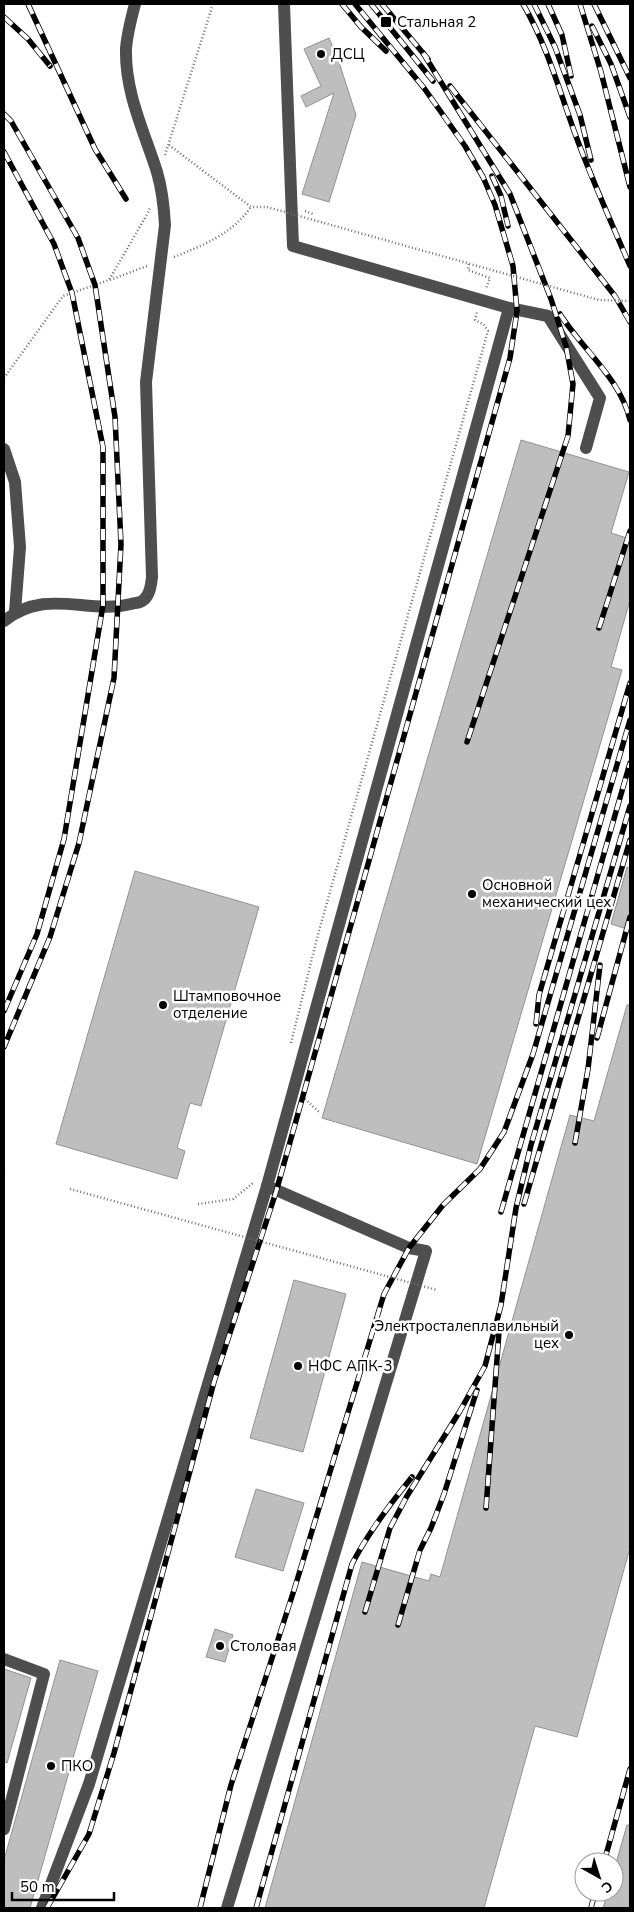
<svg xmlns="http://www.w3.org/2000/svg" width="634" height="1912" viewBox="0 0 634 1912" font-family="'Nunito Sans',sans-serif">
<rect width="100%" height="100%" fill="#fff"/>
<g fill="#bebebe" stroke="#929292">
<polygon points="329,38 337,56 356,115 329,202 302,194 334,93 306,107 301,96 321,86 304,49"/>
<polygon points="521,440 629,472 611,533 630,539 630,600 611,667 622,670 477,1164 322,1118"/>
<polygon points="627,867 630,868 630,930 611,924"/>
<polygon points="135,871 259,907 201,1106 190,1103 177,1148 185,1151 177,1179 56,1144"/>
<polygon points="627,1005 630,1005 630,1548 577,1737 535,1726 484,1908 265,1908 362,1562 429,1581 431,1574 440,1577 570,1115 594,1121"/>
<polygon points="294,1280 346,1294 303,1452 250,1438"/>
<polygon points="256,1489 304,1503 283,1571 235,1557"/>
<polygon points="215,1629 233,1635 225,1662 206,1657"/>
<polygon points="60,1660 98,1671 30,1908 4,1908 4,1860"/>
<polygon points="4,1669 31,1678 7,1763 4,1762"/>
<polygon points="627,1825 630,1825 630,1908 603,1908 608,1892 614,1892 614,1870"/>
</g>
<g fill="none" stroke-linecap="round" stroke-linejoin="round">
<g stroke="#707070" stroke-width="2.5" stroke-dasharray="1 2.5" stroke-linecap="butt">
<polyline points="169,145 251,207 267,207"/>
<polyline points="165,155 213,4"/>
<polyline points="305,211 313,214"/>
<path d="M174,257C204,245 232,234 251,207"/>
<polyline points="469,264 468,270 490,278 486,288"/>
<polyline points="110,280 147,266"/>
<polyline points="4,378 63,296 109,280 149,211 150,206"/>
<polyline points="291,1043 317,938 488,331 483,324 475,320 477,312"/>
<polyline points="305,1099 319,1112"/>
<polyline points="4,1171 7,1173"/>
<polyline points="198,1204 233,1199 253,1183"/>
</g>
<g stroke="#4e4e4e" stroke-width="12">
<polyline points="509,308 548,316 600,398 586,448"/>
<polyline points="4,449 15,482 20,547 15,612"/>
<path d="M4,621C47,587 86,615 131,604C134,603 140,603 142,601C150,596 151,585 152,577L146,382L165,225C164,207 162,189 157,172C144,131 125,93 126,49C127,34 131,19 135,4"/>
<polyline points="4,1659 44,1674 4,1829"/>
<polyline points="42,1908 89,1784 267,1186 509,308 293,246 284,4"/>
<polyline points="227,1908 426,1251 409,1248 267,1186"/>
</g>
<defs>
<g id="rail">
<polyline points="28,4 95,149 126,199"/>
<polyline points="342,4 361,27 386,51"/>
<polyline points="371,4 433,81"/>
<polyline points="382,4 428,59"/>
<path d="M523,4C548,47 560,93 577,139C593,182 612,224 630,266"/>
<polyline points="534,4 555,47 580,115 591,160"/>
<polyline points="548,4 562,35 571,76"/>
<polyline points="580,4 601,72 630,187"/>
<polyline points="594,4 630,78"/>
<polyline points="4,17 28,39 50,66"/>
<polyline points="592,26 611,64 630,117"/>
<polyline points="423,53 510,194 551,299 566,346 573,384 568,436 467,742"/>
<polyline points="450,86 615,296 630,322"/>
<polyline points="4,114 11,121 78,238 95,285 115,417 121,544 114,678 79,843 50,937 4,1047"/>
<polyline points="4,152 54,244 72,293 103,447 103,605 64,839 37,934 4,1011"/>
<polyline points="492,176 501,196 508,226"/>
<path d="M560,314C582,349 620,378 630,420"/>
<polyline points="599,628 630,531"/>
<polyline points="536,1024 539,995 630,683"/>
<polyline points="597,1038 630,917"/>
<polyline points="575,1143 588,1069 600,965"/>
<polyline points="524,1204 630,840"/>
<polyline points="501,1212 630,763"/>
<polyline points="486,1508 499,1332"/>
<polyline points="365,1612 390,1528 407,1496 460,1411 485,1366 501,1305 516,1208 531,1145 630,806"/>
<polyline points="398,1625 420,1550 431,1528 444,1494 477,1390"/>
<polyline points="604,1862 630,1769"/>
<polyline points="47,1908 89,1834 114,1753 214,1382 276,1192 510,358 517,311 513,266 495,205 483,177 465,146 424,88 355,4"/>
<polyline points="200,1908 231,1785 295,1587 384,1294 409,1248 443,1205 480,1169 504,1132 533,1054 630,720"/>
<path d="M256,1908L352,1564C368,1533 390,1504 412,1477"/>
<polyline points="591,1908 595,1892"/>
</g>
</defs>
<use href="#rail" stroke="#000" stroke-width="5.5"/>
<use href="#rail" stroke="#fff" stroke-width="4" stroke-dasharray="11" stroke-linecap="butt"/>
<g stroke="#707070" stroke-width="2.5" stroke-dasharray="1 2.5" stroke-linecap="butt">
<polyline points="267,207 599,300 630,301"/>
<polyline points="70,1189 437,1290"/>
</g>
</g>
<g fill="#000" stroke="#fff" stroke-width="2">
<rect x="380" y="16" width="12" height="12" rx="2.5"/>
<circle cx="321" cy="54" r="5"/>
<circle cx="472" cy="894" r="5"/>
<circle cx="163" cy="1005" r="5"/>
<circle cx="569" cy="1335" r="5"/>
<circle cx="298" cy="1366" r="5"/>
<circle cx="220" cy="1646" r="5"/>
<circle cx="51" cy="1766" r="5"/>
</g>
<g text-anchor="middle" stroke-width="5" stroke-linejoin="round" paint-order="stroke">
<g font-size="15" fill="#000" stroke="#fff" text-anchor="start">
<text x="397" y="27">Стальная 2</text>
<text x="331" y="59">ДСЦ</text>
<text x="482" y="890">Основной<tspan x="482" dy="17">механический цех</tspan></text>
<text x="173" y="1001">Штамповочное<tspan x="173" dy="17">отделение</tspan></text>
<text x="559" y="1331" text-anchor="end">Электросталеплавильный<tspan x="559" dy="17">цех</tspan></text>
<text x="308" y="1371">НФС АПК-3</text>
<text x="230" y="1651">Столовая</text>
<text x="61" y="1771">ПКО</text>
</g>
</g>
<rect width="634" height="1912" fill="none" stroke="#000000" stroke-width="10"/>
<g transform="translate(599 1877) rotate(141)"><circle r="24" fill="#ffffff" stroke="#999999"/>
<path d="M0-4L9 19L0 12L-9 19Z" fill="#000000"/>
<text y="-8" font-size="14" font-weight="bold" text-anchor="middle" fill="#000000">С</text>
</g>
<path d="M12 1892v8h102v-8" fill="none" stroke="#000000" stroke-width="2.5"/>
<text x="20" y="1892" font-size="15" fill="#000000" stroke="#ffffff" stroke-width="4" paint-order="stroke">50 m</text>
</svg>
